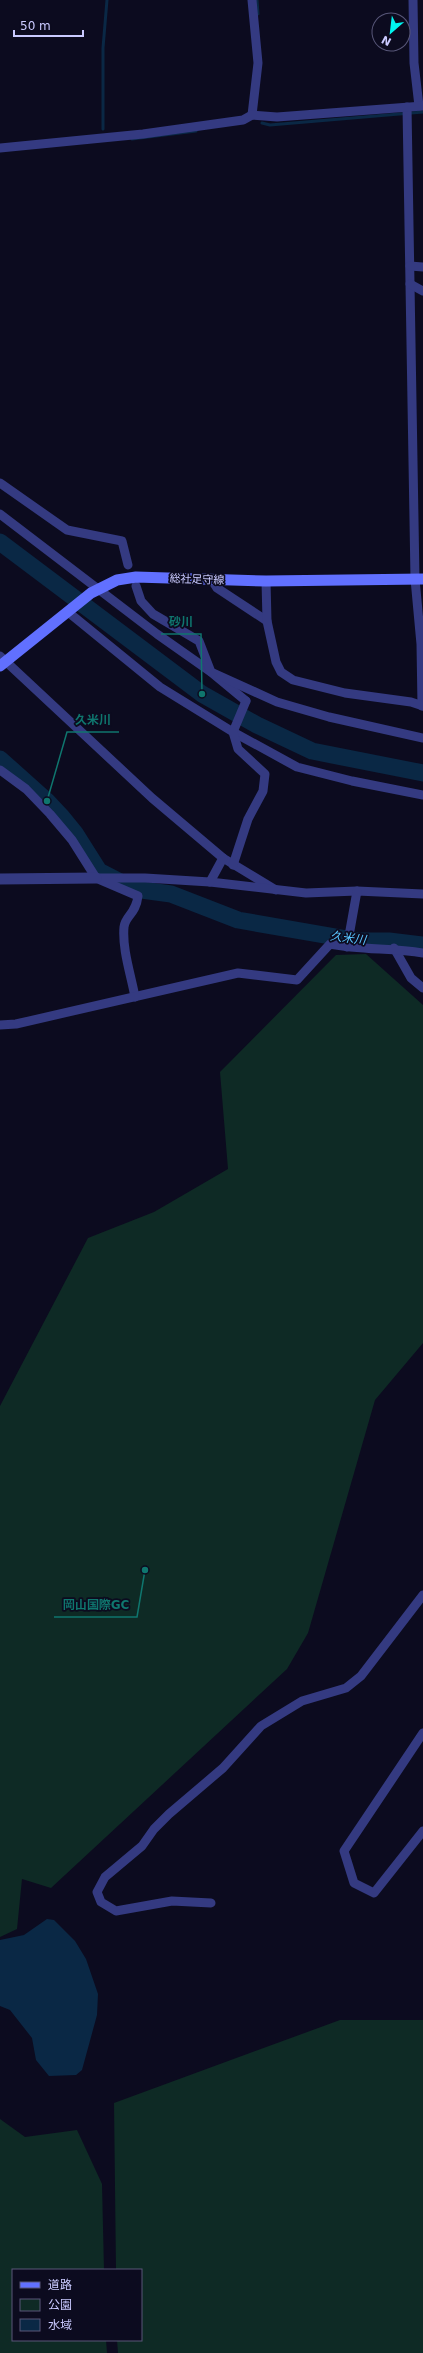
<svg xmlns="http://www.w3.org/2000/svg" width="423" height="2353" viewBox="0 0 423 2353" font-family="'DejaVu Sans','Noto Sans JP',sans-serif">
<rect width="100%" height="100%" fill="#0c0b1f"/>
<g fill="#0e2a25">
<polygon points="366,954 423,1005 423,1343 375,1400 308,1633 287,1669 51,1888 22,1879 17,1929 0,1937 0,1406 88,1238 154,1212 228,1169 220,1072 336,955"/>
<polygon points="340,2020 423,2020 423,2353 118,2353 117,2340 141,2340 141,2270 116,2270 114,2103"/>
<polygon points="0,2119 25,2137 77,2130 102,2184 104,2270 13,2270 13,2340 106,2340 107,2353 0,2353"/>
</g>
<polygon fill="#0a2845" points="47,1919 54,1920 75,1941 86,1959 98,1994 97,2015 82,2070 76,2075 49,2076 36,2060 32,2038 10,2010 0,2006 0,1940 24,1935"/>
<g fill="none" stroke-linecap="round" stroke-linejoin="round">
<g stroke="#0a2845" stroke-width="3">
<polyline points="257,0 258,14"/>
<polyline points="262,123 270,125 423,112"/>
<polyline points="103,129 103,48 107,0"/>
<polyline points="132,139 196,131"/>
</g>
<g stroke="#0a2845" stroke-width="17">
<polyline points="0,542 202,694 257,725 312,751 423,773"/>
<polyline points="0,759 47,801 62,817 75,833 99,871 134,889 171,894 238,920 359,941 389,941 423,945"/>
</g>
<g stroke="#343a81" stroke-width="9">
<polyline points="413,0 414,63 419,106"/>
<polyline points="407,107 415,579 421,644 422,706"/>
<polyline points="252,115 258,63 252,0"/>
<polyline points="0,148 143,134 243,120 252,115 277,117 423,106"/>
<polyline points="410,266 423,267"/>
<polyline points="410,284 423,291"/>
<polyline points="0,483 67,530 122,541 128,565"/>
<polyline points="0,514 157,634 211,672 246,701"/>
<polyline points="212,580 217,588 267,621"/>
<polyline points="266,581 267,621 276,662 281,672 293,680 345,693 411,702 423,706"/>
<polyline points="136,586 141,601 153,614 199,641 211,672 277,702 329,717 423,738"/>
<polyline points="68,612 160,687 233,732 297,767 352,781 423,795"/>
<polyline points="0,656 152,798 223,858 276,890"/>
<path d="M0,770L26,789L50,814L72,840L96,878L138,896C136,914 125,916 124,927C122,949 131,975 135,997"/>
<polyline points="233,865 248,819 263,791 265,774 238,749 233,732 246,701"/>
<polyline points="96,878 145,878 210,882 306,893 357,891 423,894"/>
<polyline points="210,882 223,858"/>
<polyline points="347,947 357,891"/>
<polyline points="394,948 411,978 423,988"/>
<path d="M0,1025L16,1024L238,973L297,980L330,944C361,950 392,948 423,953"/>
<polyline points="423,1733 344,1851 354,1883 374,1893 423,1831"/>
<polyline points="211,1903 172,1901 116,1911 101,1902 97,1892 105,1877 142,1846 154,1829 169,1814 223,1768 261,1726 302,1701 346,1688 361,1676 423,1595"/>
</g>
<polyline stroke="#343a81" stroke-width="11" points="0,879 96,878"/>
<polyline stroke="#6170ff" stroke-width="11" points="0,666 91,593 117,580 136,577 266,581 423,579"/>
</g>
<g text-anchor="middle" stroke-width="3.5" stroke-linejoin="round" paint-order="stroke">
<g font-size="11" fill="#cacaff" stroke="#0c0b1f">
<text transform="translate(197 579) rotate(2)" y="4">総社足守線</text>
</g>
<g font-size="12" font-style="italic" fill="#58c5ff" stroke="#0c0b1f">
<text transform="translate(348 938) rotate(7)" y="4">久米川</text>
</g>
</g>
<path fill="none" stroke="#0f766e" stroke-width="1.5" d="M202 694L201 634H161M47 801L67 732H119M145 1570L137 1617H54"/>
<g fill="#0f766e" stroke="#0c0b1f" stroke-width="1.5">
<circle cx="202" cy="694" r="4"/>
<circle cx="47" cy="801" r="4"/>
<circle cx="145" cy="1570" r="4"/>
</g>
<g font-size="12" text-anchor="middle" font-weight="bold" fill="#0f766e" stroke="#0c0b1f" stroke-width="3.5" stroke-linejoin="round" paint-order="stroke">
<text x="181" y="626">砂川</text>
<text x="93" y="724">久米川</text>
<text x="96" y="1609">岡山国際GC</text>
</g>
<rect x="12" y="2269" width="130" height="72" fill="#0c0b1f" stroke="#585779"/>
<rect x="20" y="2282" width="20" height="6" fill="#6170ff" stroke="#585779"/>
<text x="48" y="2289" font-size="12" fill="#cacaff">道路</text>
<rect x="20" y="2299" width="20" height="12" fill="#0e2a25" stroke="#585779"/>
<text x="48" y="2309" font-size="12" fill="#cacaff">公園</text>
<rect x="20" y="2319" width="20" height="12" fill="#0a2845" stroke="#585779"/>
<text x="48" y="2329" font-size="12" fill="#cacaff">水域</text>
<g transform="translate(391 32) rotate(208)"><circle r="19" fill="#0c0b1f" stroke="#585779"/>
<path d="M0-3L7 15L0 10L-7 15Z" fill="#00f5f0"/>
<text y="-6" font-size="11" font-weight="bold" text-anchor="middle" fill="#cacaff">N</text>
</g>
<path d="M14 30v6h69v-6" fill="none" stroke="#cacaff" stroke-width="2"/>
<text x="20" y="30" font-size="12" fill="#cacaff" stroke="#0c0b1f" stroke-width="3" paint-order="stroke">50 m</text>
</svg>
